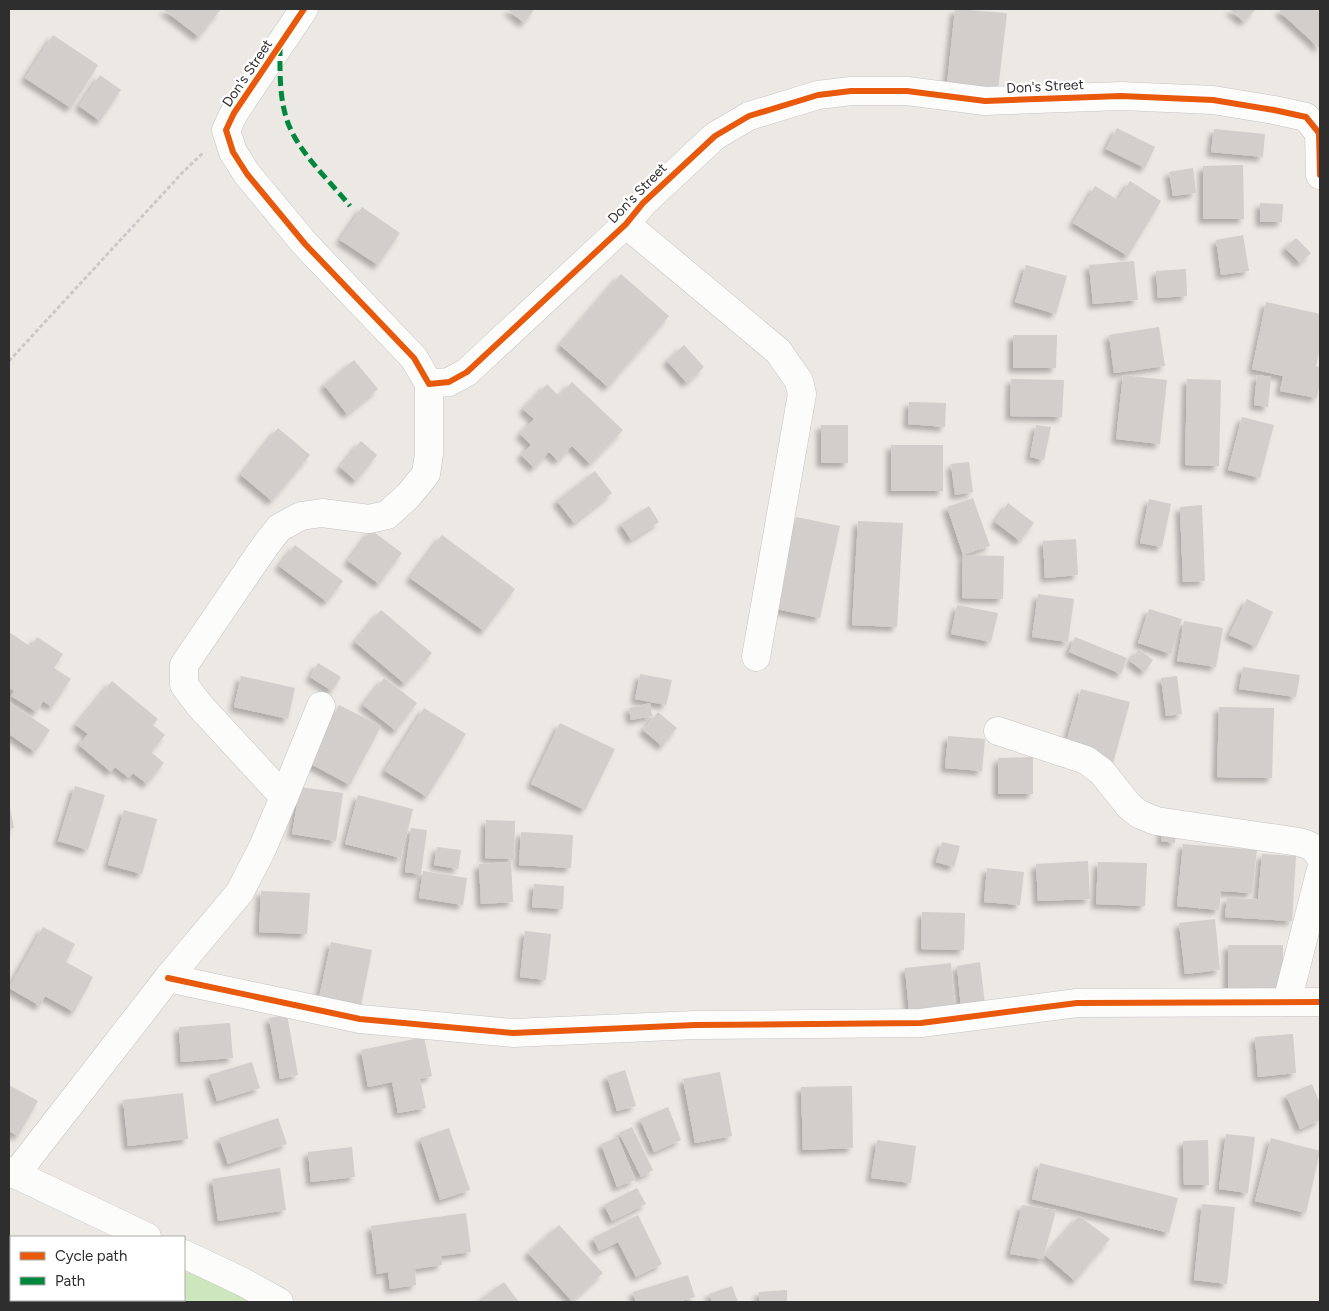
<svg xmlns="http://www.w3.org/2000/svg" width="1329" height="1311" viewBox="0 0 1329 1311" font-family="Figtree,sans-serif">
<defs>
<filter id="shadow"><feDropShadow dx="-4.5" dy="4.5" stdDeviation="2.5" flood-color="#0004"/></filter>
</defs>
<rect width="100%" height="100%" fill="#ece8e4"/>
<polygon fill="#cee6be" points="11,1266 11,1300 184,1300 184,1271 264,1302 9,1302 9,1267"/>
<g fill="#d1cecb" filter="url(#shadow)">
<polygon points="163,9 221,9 199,37"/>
<polygon points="507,9 535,9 524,23"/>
<polygon points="955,9 1007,13 998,90 947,84"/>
<polygon points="1229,9 1256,9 1244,22"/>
<polygon points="1282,9 1320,9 1320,49 1279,11"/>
<polygon points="53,35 98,65 71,108 25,78"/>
<polygon points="100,75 121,90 100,121 79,106"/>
<polygon points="1117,128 1155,147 1145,168 1106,149"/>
<polygon points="1214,129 1265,134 1263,157 1211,152"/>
<polygon points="1243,165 1244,219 1203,219 1203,166"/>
<polygon points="1193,168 1196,193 1173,196 1169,172"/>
<polygon points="1130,181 1161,201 1128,256 1073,223 1095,186 1118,200"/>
<polygon points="1260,203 1283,204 1282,222 1260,222"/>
<polygon points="362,207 400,233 378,265 340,240"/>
<polygon points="1243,235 1249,271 1221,275 1216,240"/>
<polygon points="1296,238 1311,253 1300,263 1285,248"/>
<polygon points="1134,261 1138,300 1093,304 1089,265"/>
<polygon points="1026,265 1067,276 1056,314 1015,302"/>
<polygon points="1186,269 1187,296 1158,298 1156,271"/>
<polygon points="621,274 669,316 608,387 560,345"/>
<polygon points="1266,302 1320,314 1320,347 1316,366 1320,367 1320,381 1317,398 1280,391 1283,376 1252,369"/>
<polygon points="1159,327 1165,366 1114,373 1109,335"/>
<polygon points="1013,335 1057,335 1056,368 1013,368"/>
<polygon points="684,345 704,367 687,383 667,361"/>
<polygon points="354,360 378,389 347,414 324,385"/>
<polygon points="1123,375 1167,380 1160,444 1116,439"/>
<polygon points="1257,375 1271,377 1268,407 1254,405"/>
<polygon points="1011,379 1064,380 1062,417 1010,416"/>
<polygon points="1187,379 1221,380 1219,466 1185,465"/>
<polygon points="572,382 623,430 590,464 572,446 558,461 549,452 534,468 521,455 531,445 520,434 534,419 523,409 547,384 559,396"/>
<polygon points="909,402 946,403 945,427 908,424"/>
<polygon points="1242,417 1274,425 1260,478 1228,470"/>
<rect x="821" y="425" width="27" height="38"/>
<polygon points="1036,425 1051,427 1044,460 1030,457"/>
<polygon points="278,428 310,455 272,501 241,475"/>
<polygon points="361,441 377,455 356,481 340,467"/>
<rect x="891" y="445" width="52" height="46"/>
<polygon points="969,462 973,492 955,495 951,464"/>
<polygon points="595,471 612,493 574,523 557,501"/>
<polygon points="973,498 990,546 963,555 1004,556 1003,599 962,598 963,555 947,507"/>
<polygon points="1149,499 1171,504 1162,547 1140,543"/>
<polygon points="1008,503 1034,523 1020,541 995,522"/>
<polygon points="1202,505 1205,581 1183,582 1180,507"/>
<polygon points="649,506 659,522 631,540 621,524"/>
<polygon points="796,517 840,526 820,618 776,609"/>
<polygon points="858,521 903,523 897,627 852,625"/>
<polygon points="371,530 402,553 379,584 348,561"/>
<polygon points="442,535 515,589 484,631 410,578"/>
<polygon points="1076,539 1078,575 1045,578 1043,541"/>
<polygon points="295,545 343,581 327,602 279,566"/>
<polygon points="1038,594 1074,599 1068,642 1032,637"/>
<polygon points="1247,599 1273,612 1256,647 1229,635"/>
<polygon points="957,605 998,613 991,642 951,634"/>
<polygon points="1149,609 1182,619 1171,654 1138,643"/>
<polygon points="381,610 432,653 405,684 355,642"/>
<polygon points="1184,621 1223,628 1216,667 1177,661"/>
<polygon points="9,632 31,647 37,637 63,654 54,668 71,679 52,707 43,701 37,712 11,696 14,691 9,688"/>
<polygon points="1075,637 1127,658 1121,674 1069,652"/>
<polygon points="1139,649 1153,660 1144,672 1130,661"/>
<polygon points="318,663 341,677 332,691 310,677"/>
<polygon points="1243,667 1300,675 1296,697 1239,689"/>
<polygon points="640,674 672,680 666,705 635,699"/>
<polygon points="241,676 295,688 288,719 234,707"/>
<polygon points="1177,676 1182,714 1166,716 1161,678"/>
<polygon points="384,678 417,703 396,731 363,705"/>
<polygon points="112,681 158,719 153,725 165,735 151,752 164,763 147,784 133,773 129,778 115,767 111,772 79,745 88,734 76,725"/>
<polygon points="1081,689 1130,702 1113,763 1064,750"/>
<polygon points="9,702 50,730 35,752 9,734"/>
<polygon points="650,703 652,716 631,720 629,708"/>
<polygon points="339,705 381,726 350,785 309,763"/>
<polygon points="1219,707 1274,708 1272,778 1217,777"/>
<polygon points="424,708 466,734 427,797 385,771"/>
<polygon points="658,712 677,728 662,746 643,730"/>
<polygon points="560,723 615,749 585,810 531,784"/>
<polygon points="948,736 985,739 982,771 945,768"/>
<polygon points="1033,757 1033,794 998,794 998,758"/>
<polygon points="75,786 105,795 88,850 58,841"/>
<polygon points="300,787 343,793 336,841 292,834"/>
<polygon points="358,795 413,809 401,858 345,844"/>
<polygon points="9,803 14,828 9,829"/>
<polygon points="124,810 157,819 142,874 108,865"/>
<polygon points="486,820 515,821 514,859 485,858"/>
<polygon points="1163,825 1176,826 1175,843 1161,841"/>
<polygon points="411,828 427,830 421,874 405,872"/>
<polygon points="521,832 573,835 571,868 519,865"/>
<polygon points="942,842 960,846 954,867 936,862"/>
<polygon points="1183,844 1257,850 1252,893 1221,891 1219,910 1177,906"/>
<polygon points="437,847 461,850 458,869 434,865"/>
<polygon points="1262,854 1296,856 1292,921 1225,917 1227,898 1258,899"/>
<polygon points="1088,861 1090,899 1038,901 1036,864"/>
<polygon points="511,862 513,902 481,904 479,864"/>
<polygon points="1098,862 1147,863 1145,906 1096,904"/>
<polygon points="987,868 1024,872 1020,905 984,902"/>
<polygon points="423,871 467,878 463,905 419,898"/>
<polygon points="534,884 564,886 563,909 532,907"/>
<polygon points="261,891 310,893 307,934 259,932"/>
<polygon points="922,912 965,913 964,950 921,949"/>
<polygon points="1215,919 1220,970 1185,974 1179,923"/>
<polygon points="43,927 75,944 66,962 93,977 74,1012 45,996 40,1006 9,988"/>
<polygon points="525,931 551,934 546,980 520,977"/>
<polygon points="331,942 372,950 359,1016 317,1007"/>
<rect x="1228" y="945" width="55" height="44"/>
<polygon points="980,962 985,1004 961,1007 957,966"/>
<polygon points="951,963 955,1006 909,1011 905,968"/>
<polygon points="287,1015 298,1075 280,1079 269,1018"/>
<polygon points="230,1023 233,1058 181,1062 179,1027"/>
<polygon points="1293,1034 1296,1073 1258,1077 1255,1037"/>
<polygon points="424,1037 432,1076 420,1079 426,1108 398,1113 392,1082 368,1087 361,1050"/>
<polygon points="252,1062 260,1088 217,1101 209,1075"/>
<polygon points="625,1070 636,1106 617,1111 607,1076"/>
<polygon points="720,1072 732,1136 695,1143 683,1079"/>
<polygon points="1312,1084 1320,1104 1320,1120 1300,1129 1286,1095"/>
<polygon points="9,1085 38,1101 18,1136 9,1131"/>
<polygon points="852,1086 853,1148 803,1150 801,1087"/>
<polygon points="183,1093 188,1139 128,1146 123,1100"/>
<polygon points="668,1107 681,1140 654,1152 640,1119"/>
<polygon points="278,1118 287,1144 228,1164 219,1138"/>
<polygon points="632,1127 653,1170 641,1177 619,1133"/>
<polygon points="449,1128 470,1190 440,1200 420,1138"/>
<polygon points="1226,1134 1255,1137 1248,1193 1219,1189"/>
<polygon points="618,1137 635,1180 617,1187 601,1144"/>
<polygon points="1271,1138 1320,1151 1306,1213 1255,1201"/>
<polygon points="877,1140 916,1146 911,1183 871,1178"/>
<polygon points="1208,1140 1209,1185 1184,1185 1183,1141"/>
<polygon points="352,1147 355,1177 311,1182 308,1152"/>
<polygon points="1040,1163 1178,1198 1169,1233 1032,1199"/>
<polygon points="280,1168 286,1210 218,1221 212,1179"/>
<polygon points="637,1188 646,1204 612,1221 604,1205"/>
<polygon points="1202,1204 1235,1207 1227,1284 1194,1280"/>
<polygon points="1022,1205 1056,1210 1043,1259 1010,1254"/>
<polygon points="466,1213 471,1252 441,1256 442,1265 415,1269 416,1285 390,1289 388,1272 377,1274 371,1226"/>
<polygon points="638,1215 662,1264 636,1277 618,1242 599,1251 593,1238"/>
<polygon points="1079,1216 1110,1239 1075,1281 1045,1255"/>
<polygon points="559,1225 603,1273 572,1301 528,1253"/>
<polygon points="688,1275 695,1297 678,1302 636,1302 633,1292"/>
<polygon points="504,1282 519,1302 477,1302"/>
<polygon points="732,1286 738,1302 712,1302 709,1294"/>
<polygon points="787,1290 787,1302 759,1302 759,1292"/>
</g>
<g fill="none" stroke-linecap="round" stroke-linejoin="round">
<defs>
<g id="minor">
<polyline points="304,9 234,113 226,130 233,152 247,174 305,244 414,358 429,384 449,382 467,372 626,224 643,203 715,136 749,116 818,95 851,91 907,91 985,101 1121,96 1213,100 1274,110 1306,117 1319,133 1320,175"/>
<polyline points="626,224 778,351 799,381 802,394 756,657"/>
<path d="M998,731L1086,760L1102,772L1129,806L1139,814L1156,821L1299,842C1310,845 1315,847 1320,857"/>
<polyline points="284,797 321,706"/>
<polyline points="168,978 360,1019 513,1033 695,1025 921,1023 1077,1003 1320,1002"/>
<polyline points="1287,1002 1320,873"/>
<polyline points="9,1171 147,1237"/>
<polyline points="15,1175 168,978 240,892 262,849 284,797 200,706 184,685 184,665 265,546 279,528 301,516 322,513 369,519 387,515 408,496 426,474 429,454 429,384"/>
<polyline points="184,1254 243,1282 279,1302"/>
</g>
</defs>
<use href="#minor" stroke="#c5c4c5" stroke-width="29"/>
<polyline stroke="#c9c9c8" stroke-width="3" stroke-dasharray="4 2.5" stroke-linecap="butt" points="9,361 184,171 204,152"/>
<use href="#minor" stroke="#fcfcfb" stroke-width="28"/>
<path stroke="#00873e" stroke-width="5" stroke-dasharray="10 5" stroke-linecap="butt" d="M280,46C280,71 279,99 288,123C299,153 330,181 350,206"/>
<defs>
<g id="cycleway">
<polyline points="304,9 234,113 226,130 233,152 247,174 305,244 414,358 429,384 449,382 467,372 626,224 643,203 715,136 749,116 818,95 851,91 907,91 985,101 1121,96 1213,100 1274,110 1306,117 1319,133 1320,175"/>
<polyline points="168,978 360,1019 513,1033 695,1025 921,1023 1077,1003 1320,1002"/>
</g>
</defs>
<use href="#cycleway" stroke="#fff" stroke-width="9"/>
<use href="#cycleway" stroke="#e8590c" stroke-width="6"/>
</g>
<g text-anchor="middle" stroke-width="4.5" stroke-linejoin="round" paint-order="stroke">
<g font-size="14" fill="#2e2e2e" stroke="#fff">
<text transform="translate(247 73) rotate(-56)" y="5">Don's Street</text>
<text transform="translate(1045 86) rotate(-3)" y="5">Don's Street</text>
<text transform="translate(637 193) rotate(-46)" y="5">Don's Street</text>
</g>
</g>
<rect width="1329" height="1311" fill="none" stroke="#2e2e2e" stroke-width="20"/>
<rect x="10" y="1236" width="175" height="65" fill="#ffffff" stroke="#ababab"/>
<rect x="20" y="1252" width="25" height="8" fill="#e8590c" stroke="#ababab"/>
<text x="55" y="1261" font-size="15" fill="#2e2e2e">Cycle path</text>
<rect x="20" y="1277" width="25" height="8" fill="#00873e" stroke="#ababab"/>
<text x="55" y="1286" font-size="15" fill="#2e2e2e">Path</text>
</svg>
